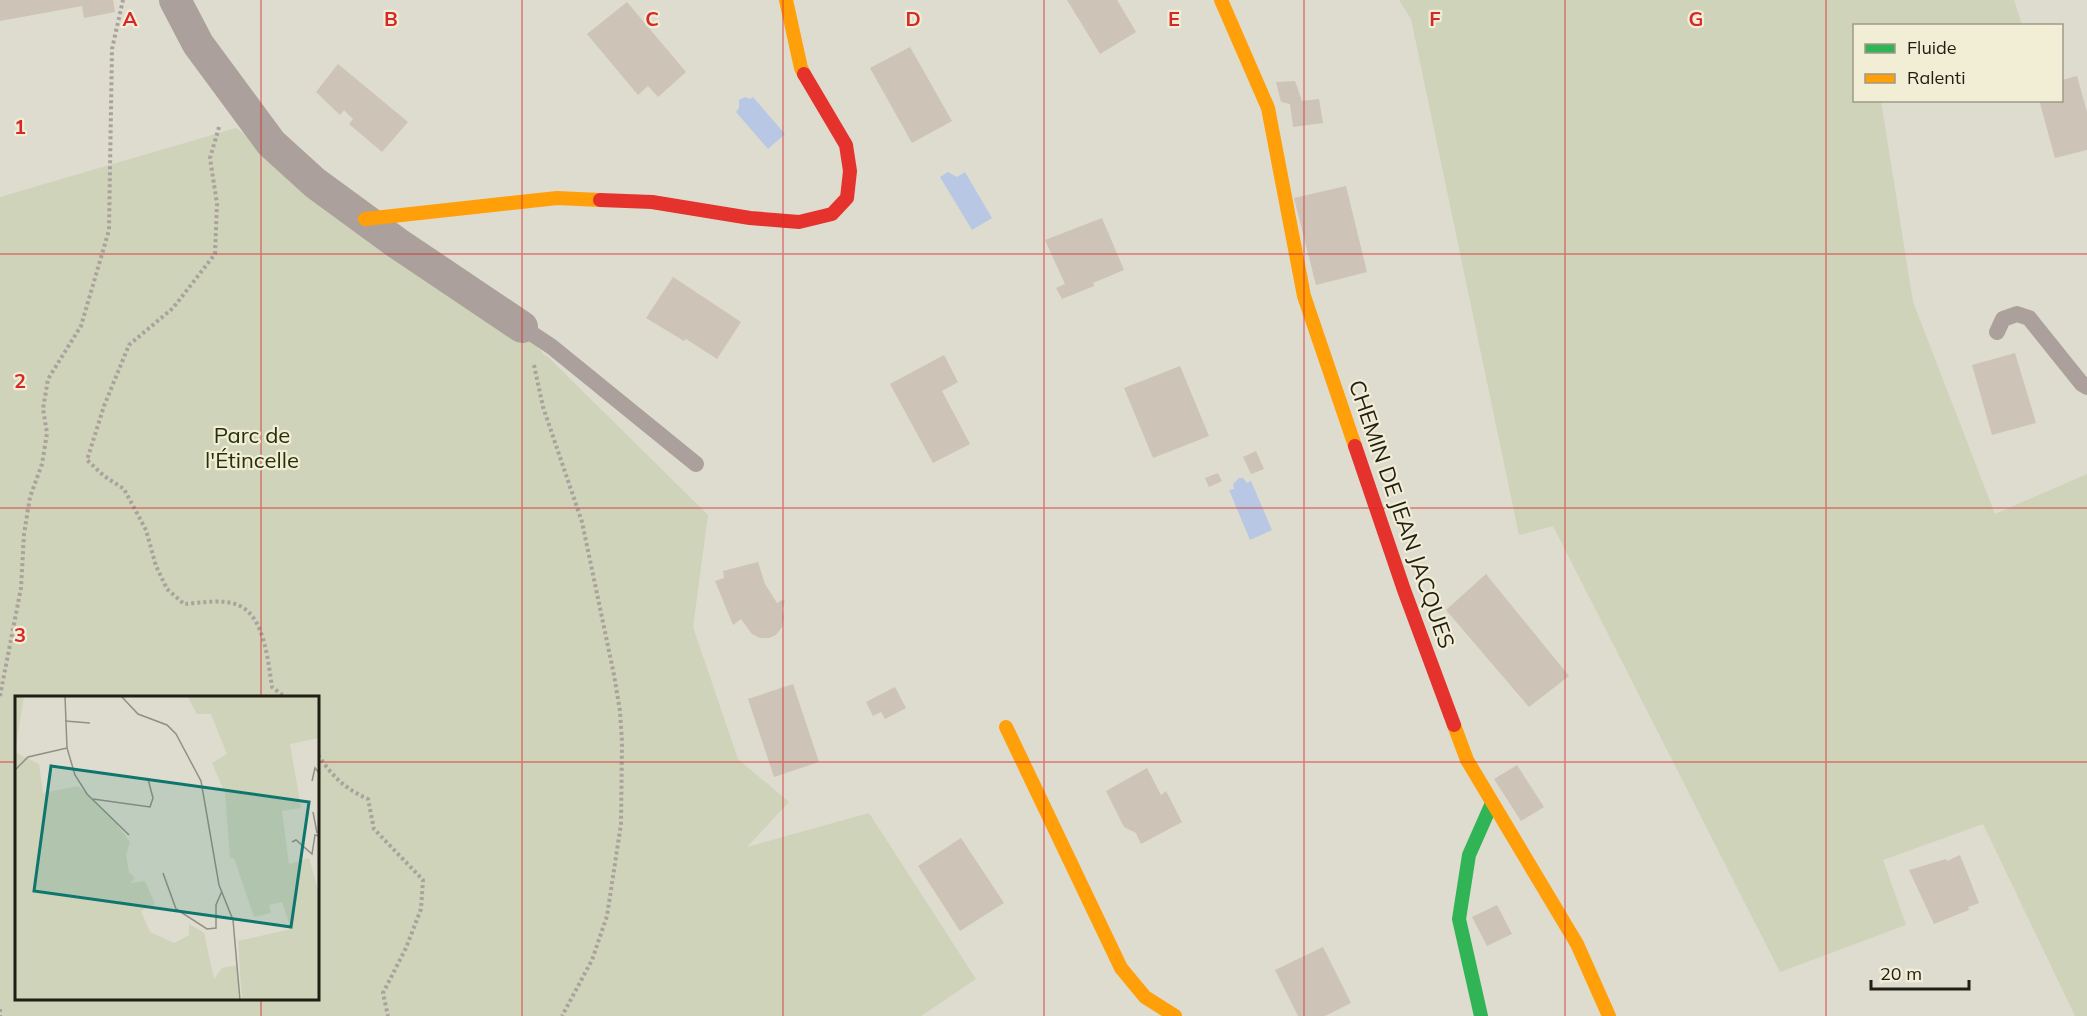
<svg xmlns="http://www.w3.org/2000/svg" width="2087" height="1016" viewBox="0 0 2087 1016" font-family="Mulish,sans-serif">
<rect width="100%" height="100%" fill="#dedcce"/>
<g fill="#ced3ba" fill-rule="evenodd">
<polygon points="1399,0 2014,0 2022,25 1854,26 1854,100 1881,101 1913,302 1995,514 2087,474 2087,1016 2075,1016 1983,824 1883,860 1906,925 1780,972 1553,526 1519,535 1411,19"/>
<path d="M236,128L540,349L545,357V354L708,515L693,627L738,759L789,802L747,847L869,813L976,979L921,1016H0V197ZM16,698H318V1000H16Z"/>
</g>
<g fill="#b8c8e4">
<polygon points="745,97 750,99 753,97 785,134 768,149 736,112 739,108 739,100"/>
<polygon points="948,172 957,177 965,172 992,218 972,230 940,177"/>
<polygon points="1239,478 1243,478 1247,483 1251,481 1272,530 1250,540 1229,490 1234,489 1233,484"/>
</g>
<g fill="#cdc3b6">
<polygon points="0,0 113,0 115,12 84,18 82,6 0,21"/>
<polygon points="1067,0 1117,0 1136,32 1100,54"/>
<polygon points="627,2 686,72 658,97 648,86 638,95 587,34"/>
<polygon points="910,47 952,121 912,143 870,68"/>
<polygon points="338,64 408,122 382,152 349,124 353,119 344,110 340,115 316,92"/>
<polygon points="2077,76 2087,112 2087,150 2055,158 2039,100 2062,100 2062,80"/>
<polygon points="1295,81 1302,101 1319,99 1323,123 1293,127 1290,104 1281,102 1276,82"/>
<polygon points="1346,186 1367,272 1316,285 1294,198"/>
<polygon points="1102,218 1124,270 1093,283 1094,286 1062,299 1056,288 1065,284 1045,240"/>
<polygon points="673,277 741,322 717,359 686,339 684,341 646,318"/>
<polygon points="2015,353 2036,423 1992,435 1972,365"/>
<polygon points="944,355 958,382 942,391 970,444 933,463 890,384"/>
<polygon points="1180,366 1209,436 1153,458 1124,388"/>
<polygon points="1256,451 1264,469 1251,474 1243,457"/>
<polygon points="1218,473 1222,481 1209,487 1205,478"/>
<polygon points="758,562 765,584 777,603 782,600 785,601 782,609 784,617 782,627 776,635 769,638 760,638 752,634 741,619 733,625 715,581 724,578 723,571"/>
<polygon points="1486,574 1569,676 1529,707 1446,610"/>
<polygon points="793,684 819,762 774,777 748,699"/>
<polygon points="895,687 906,708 885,719 881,712 873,716 866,702"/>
<polygon points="1517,765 1544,807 1521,821 1494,779"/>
<polygon points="1147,768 1161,795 1166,791 1182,822 1141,844 1136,833 1124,827 1106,791"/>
<polygon points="961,838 1004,903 960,931 918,866"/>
<polygon points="1960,855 1979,903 1968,907 1969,910 1934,924 1909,870 1946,859 1947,861"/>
<polygon points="1497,905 1512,934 1487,946 1472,917"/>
<polygon points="1323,947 1351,1003 1325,1016 1298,1016 1275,970"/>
</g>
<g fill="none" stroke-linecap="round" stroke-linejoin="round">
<g stroke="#aaa29c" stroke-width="4" stroke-dasharray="3 3" stroke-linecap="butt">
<path d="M219,127L210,158L217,204L215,254L173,308L129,345L104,406L87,460L104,476L124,489L146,530L156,566L167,589L184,604C200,603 225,598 240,606C265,618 268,662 272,687L286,698"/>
<polyline points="534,365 543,407 582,522 614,675 620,711 622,742 621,824 607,916 592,960 562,1016"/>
<polyline points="0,696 21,588 24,534 30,497 42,464 47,433 43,409 48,379 81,326 109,230 112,49 123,0"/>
<path d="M318,755C333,777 344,788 368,799L374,829L423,880L421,909L406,948L383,993L388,1016"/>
<polyline points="0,1009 0,1016"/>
</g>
<g stroke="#aba09b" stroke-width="16">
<polyline points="522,327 552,347 696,464"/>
<polyline points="1997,332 2003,319 2017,314 2029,318 2082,384 2087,387"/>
</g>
<polyline stroke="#aba09b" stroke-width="32" points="175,0 198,44 271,143 315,183 397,243 522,327"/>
<polyline stroke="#30b455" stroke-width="14" points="1481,1016 1459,919 1469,855 1492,803"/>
<g stroke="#ff9f0a" stroke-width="14">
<polyline points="786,0 801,68 804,74"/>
<polyline points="1221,0 1268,108 1304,296 1355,446"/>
<polyline points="365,219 557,198 600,200"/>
<polyline points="1454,725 1467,760 1577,944 1609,1016"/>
<polyline points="1006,727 1121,968 1145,997 1175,1016"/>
</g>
<g stroke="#e5322d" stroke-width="14">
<polyline points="600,200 652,202 750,218 799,222 832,214 847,198 850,171 846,145 804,74"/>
<polyline points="1355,446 1404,590 1454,725"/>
</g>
</g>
<path fill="none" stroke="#d62828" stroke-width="1.5" stroke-opacity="0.55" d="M261,0V698M522,0V1016M783,0V1016M1044,0V1016M1304,0V1016M1565,0V1016M1826,0V1016M0,254H2087M0,508H2087M0,762H16M318,762H2087M261,1000V1016"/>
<g text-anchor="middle" stroke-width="4.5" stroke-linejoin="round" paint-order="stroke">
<g font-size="22" fill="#25310b" stroke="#f2edd5">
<text x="252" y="443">Parc de<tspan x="252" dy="25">l'Étincelle</tspan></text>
</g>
<g font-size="22" fill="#201e15" stroke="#f2edd5">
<text transform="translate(1402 514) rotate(71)" y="8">CHEMIN DE JEAN JACQUES</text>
</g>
</g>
<g transform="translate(15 696)">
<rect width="304" height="304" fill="#dedcce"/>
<path d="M0,0H9L0,56L24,68L28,97L63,90L97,122L115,146L111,159L114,176L120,182L115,187L130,185L140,208L126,215L135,236L159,247L174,239V228L189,237L199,283L207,272L222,269L224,304H0ZM172,0H304V42L275,48L286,112L267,115L274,168L294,162L304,198V304H227L223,245L276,233L267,206L254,209L256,217L239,221L219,162H215L210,97L197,67L212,58L196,18H182Z" fill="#ced3ba"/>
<path fill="none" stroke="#929084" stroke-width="1.5" d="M50,0L52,52L60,79L72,98L114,139M106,0L123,18L152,29L161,38L186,85L204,189L218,224L225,304M50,25L75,27M0,74L13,61L52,52M297,85L300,72L305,78M78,103L135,111L138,102L133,83M298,116L302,137M277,146L281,144L297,158L300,139L305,140M148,177L161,213L192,233L201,232V209L207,195"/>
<path fill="#0f766e" fill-opacity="0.15" stroke="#0f766e" stroke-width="3" d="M36,70L294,106L276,231L19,195Z"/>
<rect width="304" height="304" fill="none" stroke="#201e15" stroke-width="3"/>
</g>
<g font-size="20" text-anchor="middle" font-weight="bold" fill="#d62828" stroke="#f2edd5" stroke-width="4.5" stroke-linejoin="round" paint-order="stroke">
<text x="130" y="26">A</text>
<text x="391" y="26">B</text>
<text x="652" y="26">C</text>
<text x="913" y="26">D</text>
<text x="1174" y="26">E</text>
<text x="1435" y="26">F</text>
<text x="1696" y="26">G</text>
<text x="20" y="134">1</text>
<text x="20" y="388">2</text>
<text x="20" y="642">3</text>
</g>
<rect x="1853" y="24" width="210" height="78" fill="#f2edd5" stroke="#9e9a88" stroke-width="1.5"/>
<rect x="1865" y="44" width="30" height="9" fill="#30b455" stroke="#9e9a88" stroke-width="1.5"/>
<text x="1907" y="54" font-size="18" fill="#201e15">Fluide</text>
<rect x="1865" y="74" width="30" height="9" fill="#ff9f0a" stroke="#9e9a88" stroke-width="1.5"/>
<text x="1907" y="84" font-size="18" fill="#201e15">Ralenti</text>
<path d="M1871 980v9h98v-9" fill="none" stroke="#201e15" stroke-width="3"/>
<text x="1880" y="980" font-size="18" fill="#201e15" stroke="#f2edd5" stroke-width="4.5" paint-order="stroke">20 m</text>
</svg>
